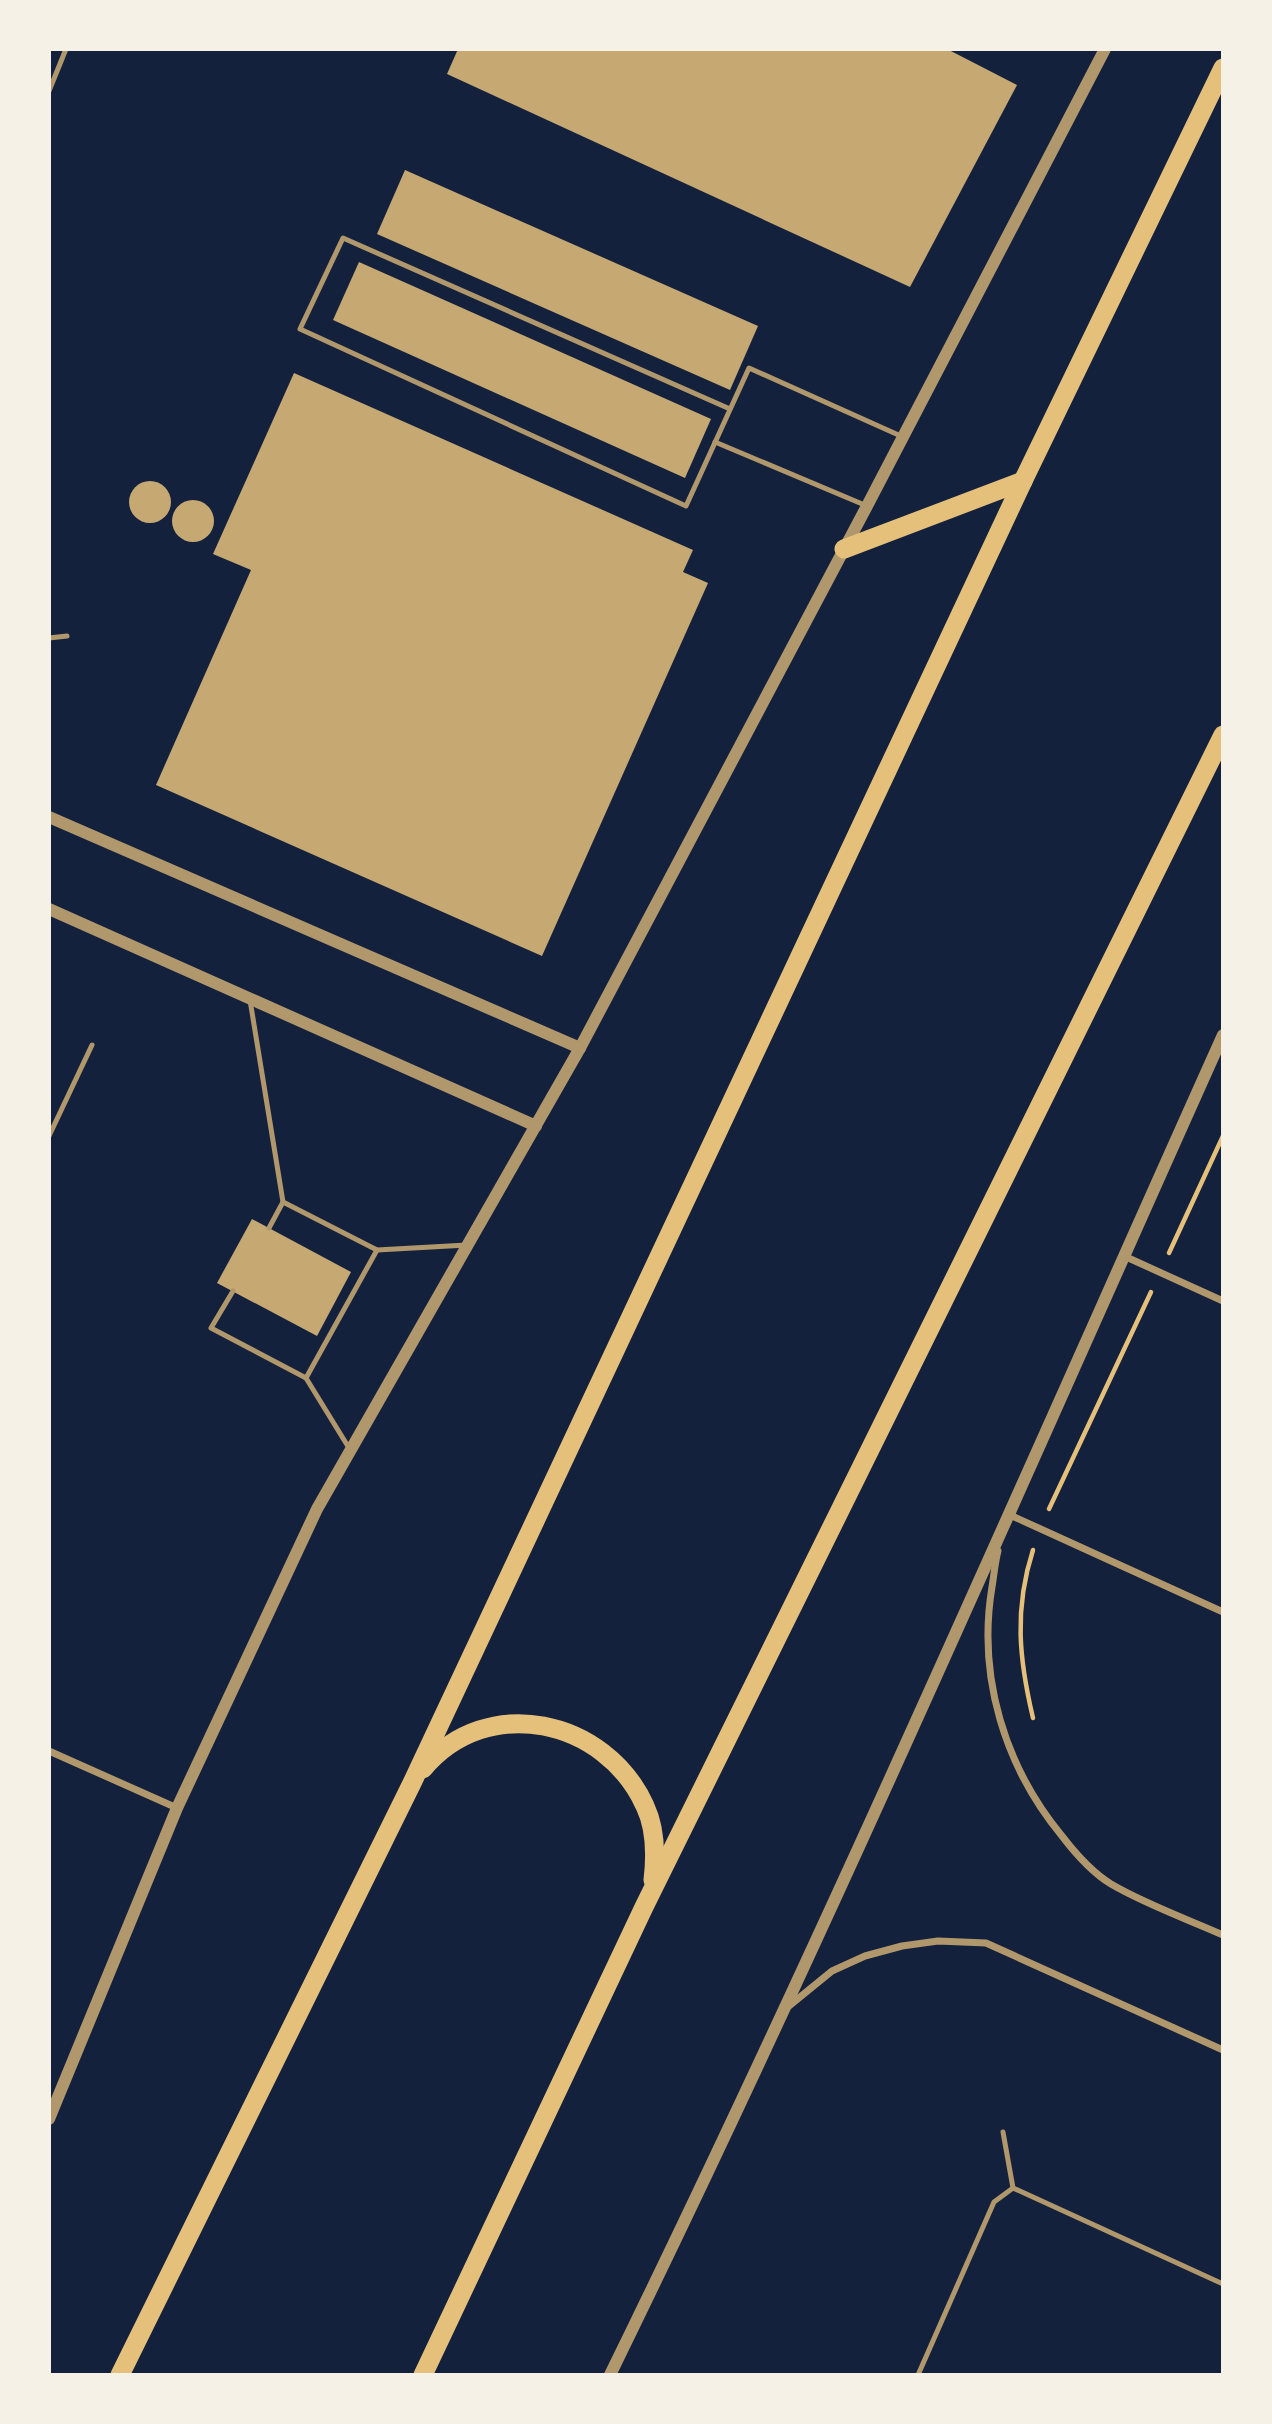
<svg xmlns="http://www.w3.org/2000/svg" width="1272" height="2424" viewBox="0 0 1272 2424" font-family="Quicksand,sans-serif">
<rect width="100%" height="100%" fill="#14213d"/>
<g fill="#c6a872">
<polygon points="458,49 947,49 1017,85 910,287 447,74"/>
<polygon points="405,170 758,326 730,390 377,234"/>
<polygon points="359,262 711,419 685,478 333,320"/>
<polygon points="294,373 693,550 683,572 708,583 542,956 156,785 251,570 213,554"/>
<circle cx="150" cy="502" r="21"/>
<circle cx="193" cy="521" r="21"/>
<polygon points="252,1219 351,1272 317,1336 217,1283"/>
</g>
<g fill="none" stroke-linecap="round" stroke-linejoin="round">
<g stroke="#e5c07b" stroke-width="4.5">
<polyline points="1169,1253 1223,1136"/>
<polyline points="1049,1509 1151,1292"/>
<path d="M1033,1550C1014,1609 1019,1659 1033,1718"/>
</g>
<g stroke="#b1986c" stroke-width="5">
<polyline points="49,91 66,49"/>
<polyline points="730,409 343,238 300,329 686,506 749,368 903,437"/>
<polyline points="715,442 867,506"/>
<polyline points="49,638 67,636"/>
<polyline points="250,1000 283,1202"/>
<polyline points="49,1136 92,1045"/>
<polyline points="269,1228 283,1202 377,1250 467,1245"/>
<polyline points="233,1291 211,1328 306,1378 349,1448"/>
<polyline points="306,1378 377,1250"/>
<polyline points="1003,2132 1013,2188"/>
<polyline points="1013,2188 1223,2284"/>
<polyline points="918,2375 994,2202 1013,2188"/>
</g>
<g stroke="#b1986c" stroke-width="7">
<polyline points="1124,1256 1223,1301"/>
<polyline points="1009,1519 1010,1515 1223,1612"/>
<path d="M998,1551C995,1562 994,1575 992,1587C977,1677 1005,1767 1062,1836C1075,1853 1093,1873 1111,1884C1145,1904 1187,1919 1223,1935"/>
<polyline points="49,1751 177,1808"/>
<polyline points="789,2006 832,1971 865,1956 902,1946 938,1941 986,1943 1223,2050"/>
</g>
<g stroke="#b1986c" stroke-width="12">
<polyline points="49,817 580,1048"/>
<polyline points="49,909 536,1126"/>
<polyline points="49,2119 177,1808 317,1509 580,1048 867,506 1105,49"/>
<path d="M610,2375C826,1934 1022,1483 1223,1035"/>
</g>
<g stroke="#e5c07b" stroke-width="19">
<polyline points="844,549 1023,481"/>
<path d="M423,1769C487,1692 606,1719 645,1806C656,1829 656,1855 653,1880"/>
<polyline points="120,2375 413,1781 1023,481 1223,68"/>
<polyline points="423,2375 644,1907 1223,735"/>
</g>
</g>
<rect width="1272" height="2424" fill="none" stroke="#f6f1e7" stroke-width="102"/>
</svg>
